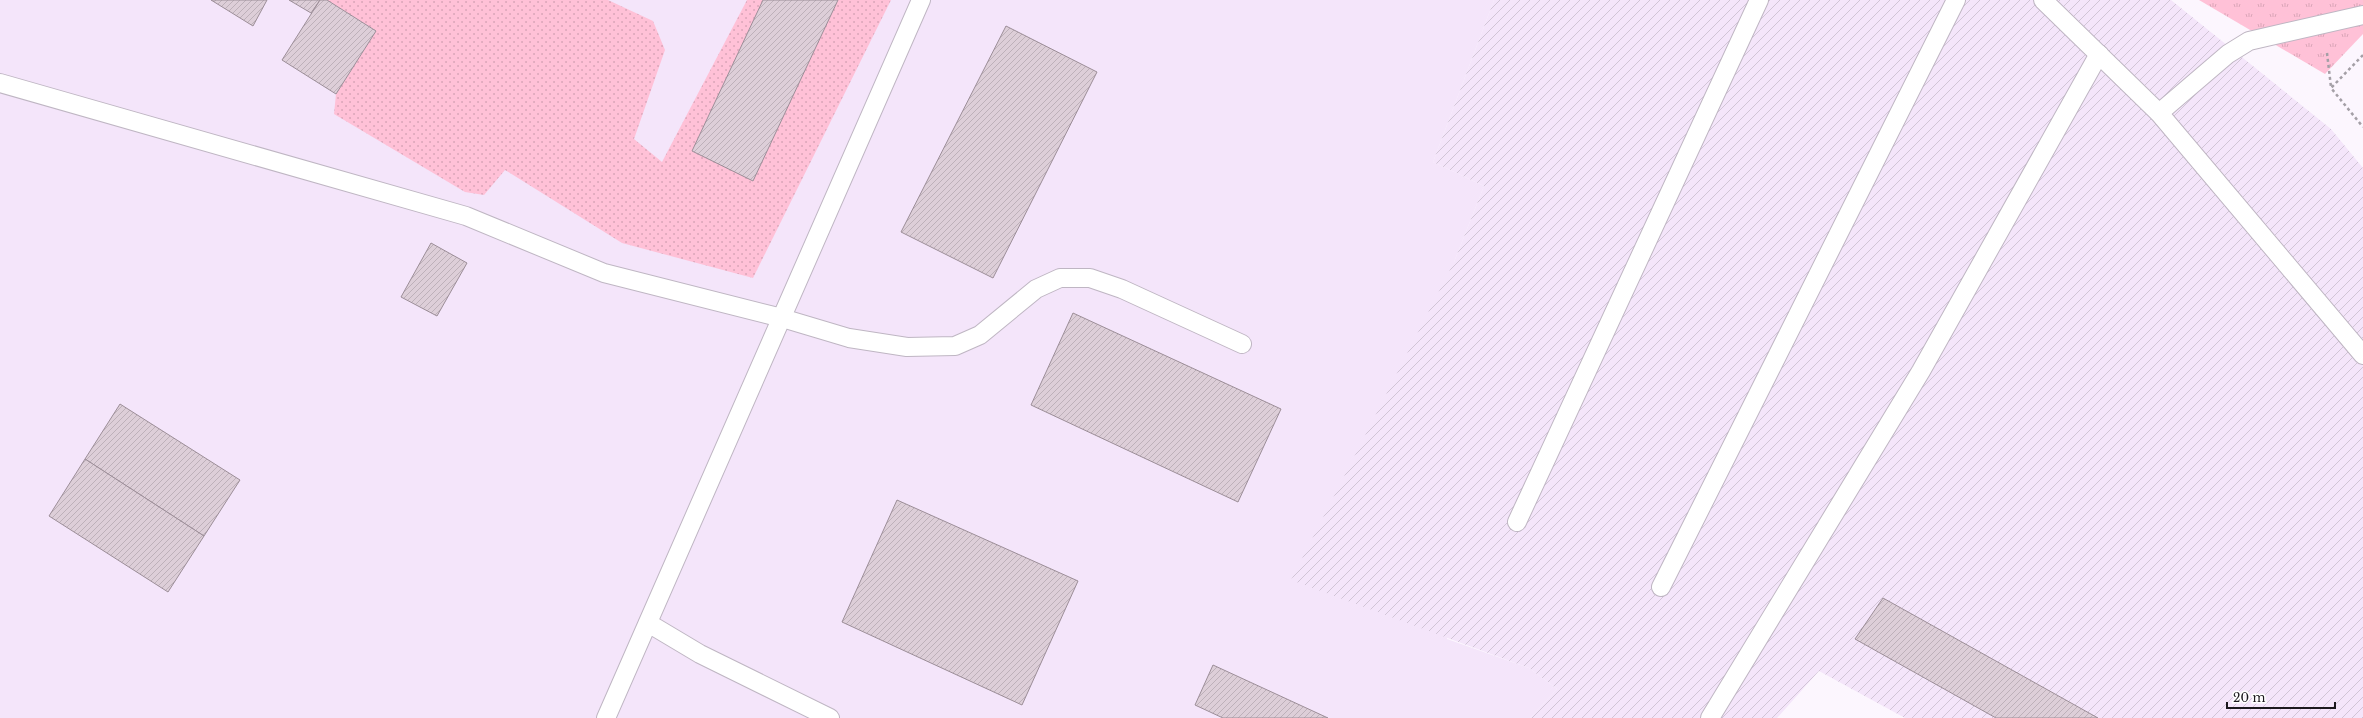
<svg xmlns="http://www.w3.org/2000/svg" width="2363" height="718" viewBox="0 0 2363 718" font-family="'Libre Baskerville',serif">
<defs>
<pattern id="industrial-furrows" width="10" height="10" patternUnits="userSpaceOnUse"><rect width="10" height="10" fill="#f4e5fa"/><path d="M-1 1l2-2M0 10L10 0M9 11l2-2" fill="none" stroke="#d1c4d6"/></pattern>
<pattern id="grass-dots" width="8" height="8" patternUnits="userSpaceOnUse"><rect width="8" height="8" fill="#ffc1d7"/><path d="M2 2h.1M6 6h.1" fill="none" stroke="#daa5b8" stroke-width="1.8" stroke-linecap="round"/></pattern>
<pattern id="park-tufts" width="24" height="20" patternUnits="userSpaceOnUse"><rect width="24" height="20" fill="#ffc1d7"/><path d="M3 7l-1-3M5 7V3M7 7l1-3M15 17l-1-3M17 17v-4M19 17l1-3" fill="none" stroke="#daa5b8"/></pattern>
<pattern id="building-hatch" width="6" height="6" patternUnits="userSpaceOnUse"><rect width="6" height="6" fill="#ddced8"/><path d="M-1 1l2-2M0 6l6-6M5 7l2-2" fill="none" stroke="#bdb0b9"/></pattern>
</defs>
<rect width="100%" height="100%" fill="#fcf6fe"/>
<polygon fill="#f4e5fa" points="0,0 1494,0 1433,162 1484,186 1454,262 1447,639 1529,668 1557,689 1530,718 0,718"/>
<polygon fill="url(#industrial-furrows)" points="1494,0 2171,0 2331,129 2363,168 2363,718 1905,718 1819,671 1777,718 1530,718 1557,689 1529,668 1291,580 1454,262 1484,186 1433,162"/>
<polygon fill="url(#grass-dots)" points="327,0 608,0 653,21 665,50 634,139 662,162 747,0 891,0 753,278 622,243 505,170 484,195 465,192 334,114 336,94 376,31"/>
<polygon fill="url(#park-tufts)" points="2199,0 2363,0 2363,34 2325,74"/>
<g fill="url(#building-hatch)" stroke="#9c8e98">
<polygon points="211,0 267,0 253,26"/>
<polygon points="289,0 320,0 311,13"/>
<polygon points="320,0 327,0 376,31 336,94 282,60"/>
<polygon points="763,0 838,0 753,181 692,151"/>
<polygon points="1006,26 1097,72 993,278 901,232"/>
<polygon points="431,243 467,263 437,316 401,297"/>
<polygon points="1073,313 1281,409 1238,502 1031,405"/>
<polygon points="120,404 240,480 204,536 85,459"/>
<polygon points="85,459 204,536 168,592 49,516"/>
<polygon points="897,500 1078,581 1022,705 842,622"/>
<polygon points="1883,598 2098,718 1996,718 1855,639"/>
<polygon points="1213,665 1328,718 1223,718 1195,705"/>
</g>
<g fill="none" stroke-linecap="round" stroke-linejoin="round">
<defs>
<g id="lane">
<polyline points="2043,0 2159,113 2363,355"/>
<polyline points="0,83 466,216 604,273 782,318 849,338 907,347 955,346 980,335 1036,289 1060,278 1090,278 1122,289 1242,344"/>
<polyline points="2159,113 2228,54 2249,41 2363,15"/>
<polyline points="1517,522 1759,0"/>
<polyline points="1661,587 1956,0"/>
<polyline points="648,623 700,654 830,718"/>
<polyline points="606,718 921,0"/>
<polyline points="1710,718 1921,371 2099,54"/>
</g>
</defs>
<use href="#lane" stroke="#bfb6c3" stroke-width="20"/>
<g stroke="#a49fa6" stroke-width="2.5" stroke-dasharray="3 3" stroke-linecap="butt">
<polyline points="2327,53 2331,87"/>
<polyline points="2363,55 2331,88 2363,127"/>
</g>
<use href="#lane" stroke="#fff" stroke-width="18"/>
</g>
<path d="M2227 702v6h108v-6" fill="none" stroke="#1b181d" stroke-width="2"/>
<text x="2233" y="702" font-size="12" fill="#1b181d" stroke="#ffffff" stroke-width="3" paint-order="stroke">20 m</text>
</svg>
